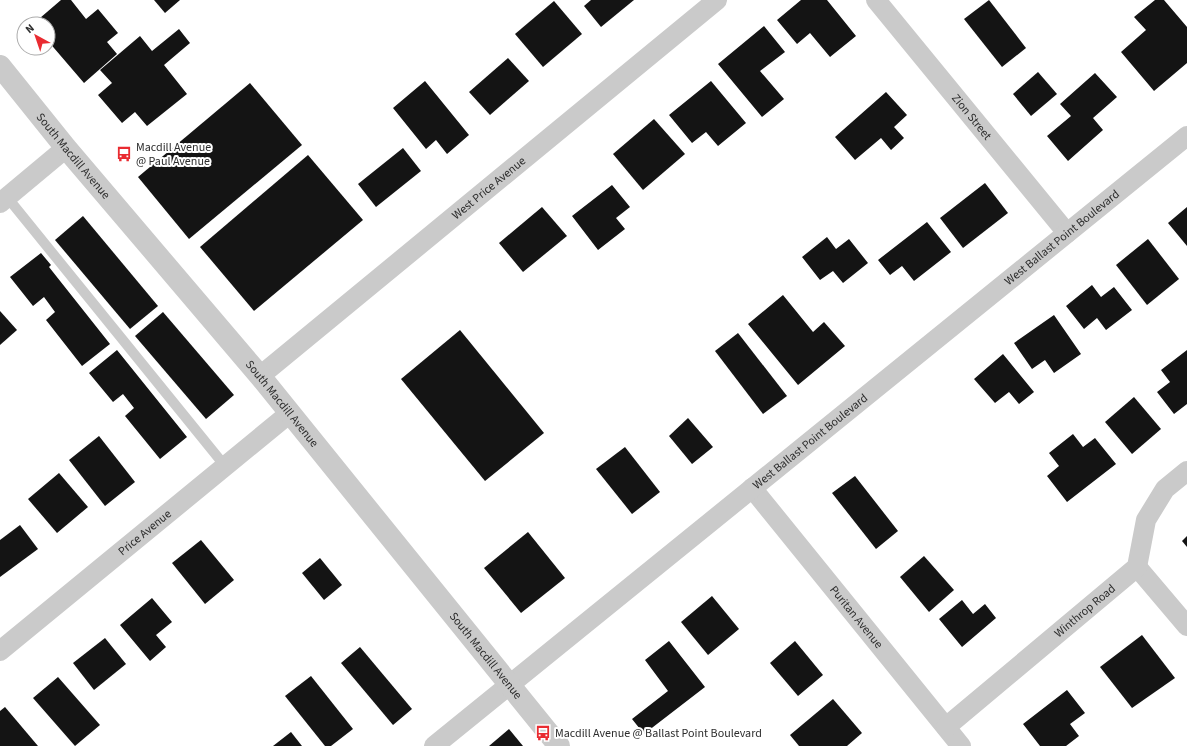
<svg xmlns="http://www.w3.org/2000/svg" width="1187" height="746" viewBox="0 0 1187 746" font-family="'Source Sans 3',sans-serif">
<rect width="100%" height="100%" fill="#fff"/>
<g fill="#141414">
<polygon points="61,0 71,0 86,19 98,9 118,33 107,42 117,54 84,83 48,41 48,24 33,24"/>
<polygon points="154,0 180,0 165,13"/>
<polygon points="591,0 634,0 601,27 584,6"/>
<polygon points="801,0 827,0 856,36 830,57 810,33 797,44 777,20"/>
<polygon points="989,0 1026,48 1002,67 964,19"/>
<polygon points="1155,0 1164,0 1187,27 1187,63 1154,91 1121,52 1146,30 1134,17"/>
<polygon points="554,1 582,34 543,67 515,34"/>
<polygon points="764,26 785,52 760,71 784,99 762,117 718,64"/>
<polygon points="179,29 190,43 164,65 187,94 147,126 135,112 122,123 98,95 112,83 100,70 140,36 152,51"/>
<polygon points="508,58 529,81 490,115 469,92"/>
<polygon points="1038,72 1057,94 1031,116 1013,94"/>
<polygon points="1095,73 1117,97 1093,118 1103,130 1068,161 1047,136 1071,116 1060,104"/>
<polygon points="425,81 469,135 447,154 436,140 426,149 393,108"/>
<polygon points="711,81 746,123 718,146 706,132 692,143 669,115"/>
<polygon points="250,83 302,145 189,239 138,177"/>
<polygon points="886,92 907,115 894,127 904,138 891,150 881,138 855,160 835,137"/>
<polygon points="654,119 685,154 643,190 613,154"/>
<polygon points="403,148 421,171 376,207 358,184"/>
<polygon points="308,155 363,220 254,311 200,247"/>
<polygon points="985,183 1008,213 963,248 940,218"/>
<polygon points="612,185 630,207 616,218 625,229 598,250 572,216"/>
<polygon points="542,207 567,236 523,272 499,243"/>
<polygon points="1187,207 1187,246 1168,223"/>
<polygon points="83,216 158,306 130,329 55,240"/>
<polygon points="927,222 951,252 914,281 902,266 890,275 878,260"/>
<polygon points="827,237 836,249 849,239 868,263 843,283 833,271 820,280 802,257"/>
<polygon points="1148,239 1179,279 1147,305 1116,265"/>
<polygon points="41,253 51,265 49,267 110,344 82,366 46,320 55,312 44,297 33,306 10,277"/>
<polygon points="1092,285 1101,297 1114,287 1132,310 1106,330 1097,318 1084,329 1066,306"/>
<polygon points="783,295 813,332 824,322 845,346 798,385 748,324"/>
<polygon points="0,311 17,330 0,345"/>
<polygon points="163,312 234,395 206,419 135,336"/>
<polygon points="1054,315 1081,354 1054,373 1045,360 1032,369 1014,343"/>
<polygon points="460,330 544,433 485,481 401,379"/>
<polygon points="738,333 787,396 763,414 715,351"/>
<polygon points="117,350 187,437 160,459 125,416 134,408 123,394 113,402 89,373"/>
<polygon points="1187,350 1187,404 1174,414 1157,392 1170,382 1161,370"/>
<polygon points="1003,354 1034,392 1019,404 1009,392 995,403 974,379"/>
<polygon points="1134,397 1161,429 1132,454 1105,422"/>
<polygon points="688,418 713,447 692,464 669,436"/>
<polygon points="1073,434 1083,447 1095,438 1116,464 1067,502 1047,476 1059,466 1049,453"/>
<polygon points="99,436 135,482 105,506 69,460"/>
<polygon points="625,447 660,492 632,514 596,469"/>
<polygon points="59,473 88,507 57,533 28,499"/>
<polygon points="855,476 898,531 876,549 832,493"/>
<polygon points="20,525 38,549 0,577 0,540"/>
<polygon points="528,532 565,578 521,613 484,568"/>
<polygon points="1187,536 1187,547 1182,541"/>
<polygon points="201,540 234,580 205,604 172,563"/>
<polygon points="924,556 954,590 929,612 900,577"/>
<polygon points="320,558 342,585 324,600 302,573"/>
<polygon points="712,596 739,629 708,655 681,622"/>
<polygon points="152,598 172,622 156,635 166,647 150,661 120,625"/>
<polygon points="962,600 973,614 985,604 996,618 962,647 939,619"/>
<polygon points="1142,635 1175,678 1132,708 1100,667"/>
<polygon points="105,638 126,664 94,690 73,663"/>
<polygon points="669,641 705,687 644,734 632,719 668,691 645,660"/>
<polygon points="795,641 823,675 798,696 770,663"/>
<polygon points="360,647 412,709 393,725 341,663"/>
<polygon points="311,676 353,729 331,746 325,746 285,696"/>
<polygon points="58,677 100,725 75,746 33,698"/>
<polygon points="1067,690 1085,713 1070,724 1079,736 1066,746 1040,746 1023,724"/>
<polygon points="833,699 862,733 847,746 799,746 790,735"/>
<polygon points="5,707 38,746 0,746 0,711"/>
<polygon points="509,729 523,746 489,746"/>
<polygon points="291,732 302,746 273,746"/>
</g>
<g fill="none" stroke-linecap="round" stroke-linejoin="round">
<polyline stroke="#cacaca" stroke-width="10" points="7,197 225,466"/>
<g stroke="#cacaca" stroke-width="20">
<path id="s1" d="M876,0L1067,233"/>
<polyline points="0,203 66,148"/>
<path id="s2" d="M260,376L717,0"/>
<path id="s3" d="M752,488L961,746"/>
<polyline points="1137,567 1187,626"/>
<path id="s4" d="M0,651L290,413"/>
<path id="s5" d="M946,727L1137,567L1146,520L1165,489L1187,471"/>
<path id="s6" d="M434,746L1187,136"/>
</g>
<path stroke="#cacaca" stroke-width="22" id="s7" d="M0,66L66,148L260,376L559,746"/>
</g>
<defs>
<symbol id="bus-bare" viewBox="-9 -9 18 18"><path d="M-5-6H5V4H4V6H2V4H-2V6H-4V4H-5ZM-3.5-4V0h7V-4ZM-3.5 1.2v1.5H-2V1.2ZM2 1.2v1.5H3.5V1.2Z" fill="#e92b31" stroke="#fff" stroke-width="2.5" paint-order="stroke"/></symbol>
</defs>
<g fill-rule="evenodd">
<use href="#bus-bare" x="113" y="143" width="22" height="22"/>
<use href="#bus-bare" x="532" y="722" width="22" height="22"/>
</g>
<g text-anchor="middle" stroke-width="4" stroke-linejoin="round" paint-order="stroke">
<g font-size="12" fill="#2d2d2d" stroke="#fff">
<text dy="4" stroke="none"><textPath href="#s1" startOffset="151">Zion Street</textPath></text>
<text dy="4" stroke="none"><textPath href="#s7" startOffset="116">South Macdill Avenue</textPath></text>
<text dy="4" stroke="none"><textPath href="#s2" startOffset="296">West Price Avenue</textPath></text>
<text dy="4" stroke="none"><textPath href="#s6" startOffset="808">West Ballast Point Boulevard</textPath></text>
<text dy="4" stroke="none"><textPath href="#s7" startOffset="440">South Macdill Avenue</textPath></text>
<text dy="4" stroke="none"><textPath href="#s6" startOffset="484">West Ballast Point Boulevard</textPath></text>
<text dy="4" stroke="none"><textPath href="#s4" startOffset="187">Price Avenue</textPath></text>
<text dy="4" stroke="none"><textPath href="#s5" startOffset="181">Winthrop Road</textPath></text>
<text dy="4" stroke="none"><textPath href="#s3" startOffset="166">Puritan Avenue</textPath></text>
<text dy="4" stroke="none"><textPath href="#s7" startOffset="764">South Macdill Avenue</textPath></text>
</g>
<g font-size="12" fill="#2d2d2d" stroke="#fff" text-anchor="start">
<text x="136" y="151">Macdill Avenue<tspan x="136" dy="14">@ Paul Avenue</tspan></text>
<text x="555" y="737">Macdill Avenue @ Ballast Point Boulevard</text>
</g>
</g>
<g transform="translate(36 36) rotate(320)"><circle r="19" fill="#ffffff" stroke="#ababab"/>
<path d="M0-3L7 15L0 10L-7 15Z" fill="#e92b31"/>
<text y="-6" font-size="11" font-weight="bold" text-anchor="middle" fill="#2d2d2d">N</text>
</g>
</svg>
